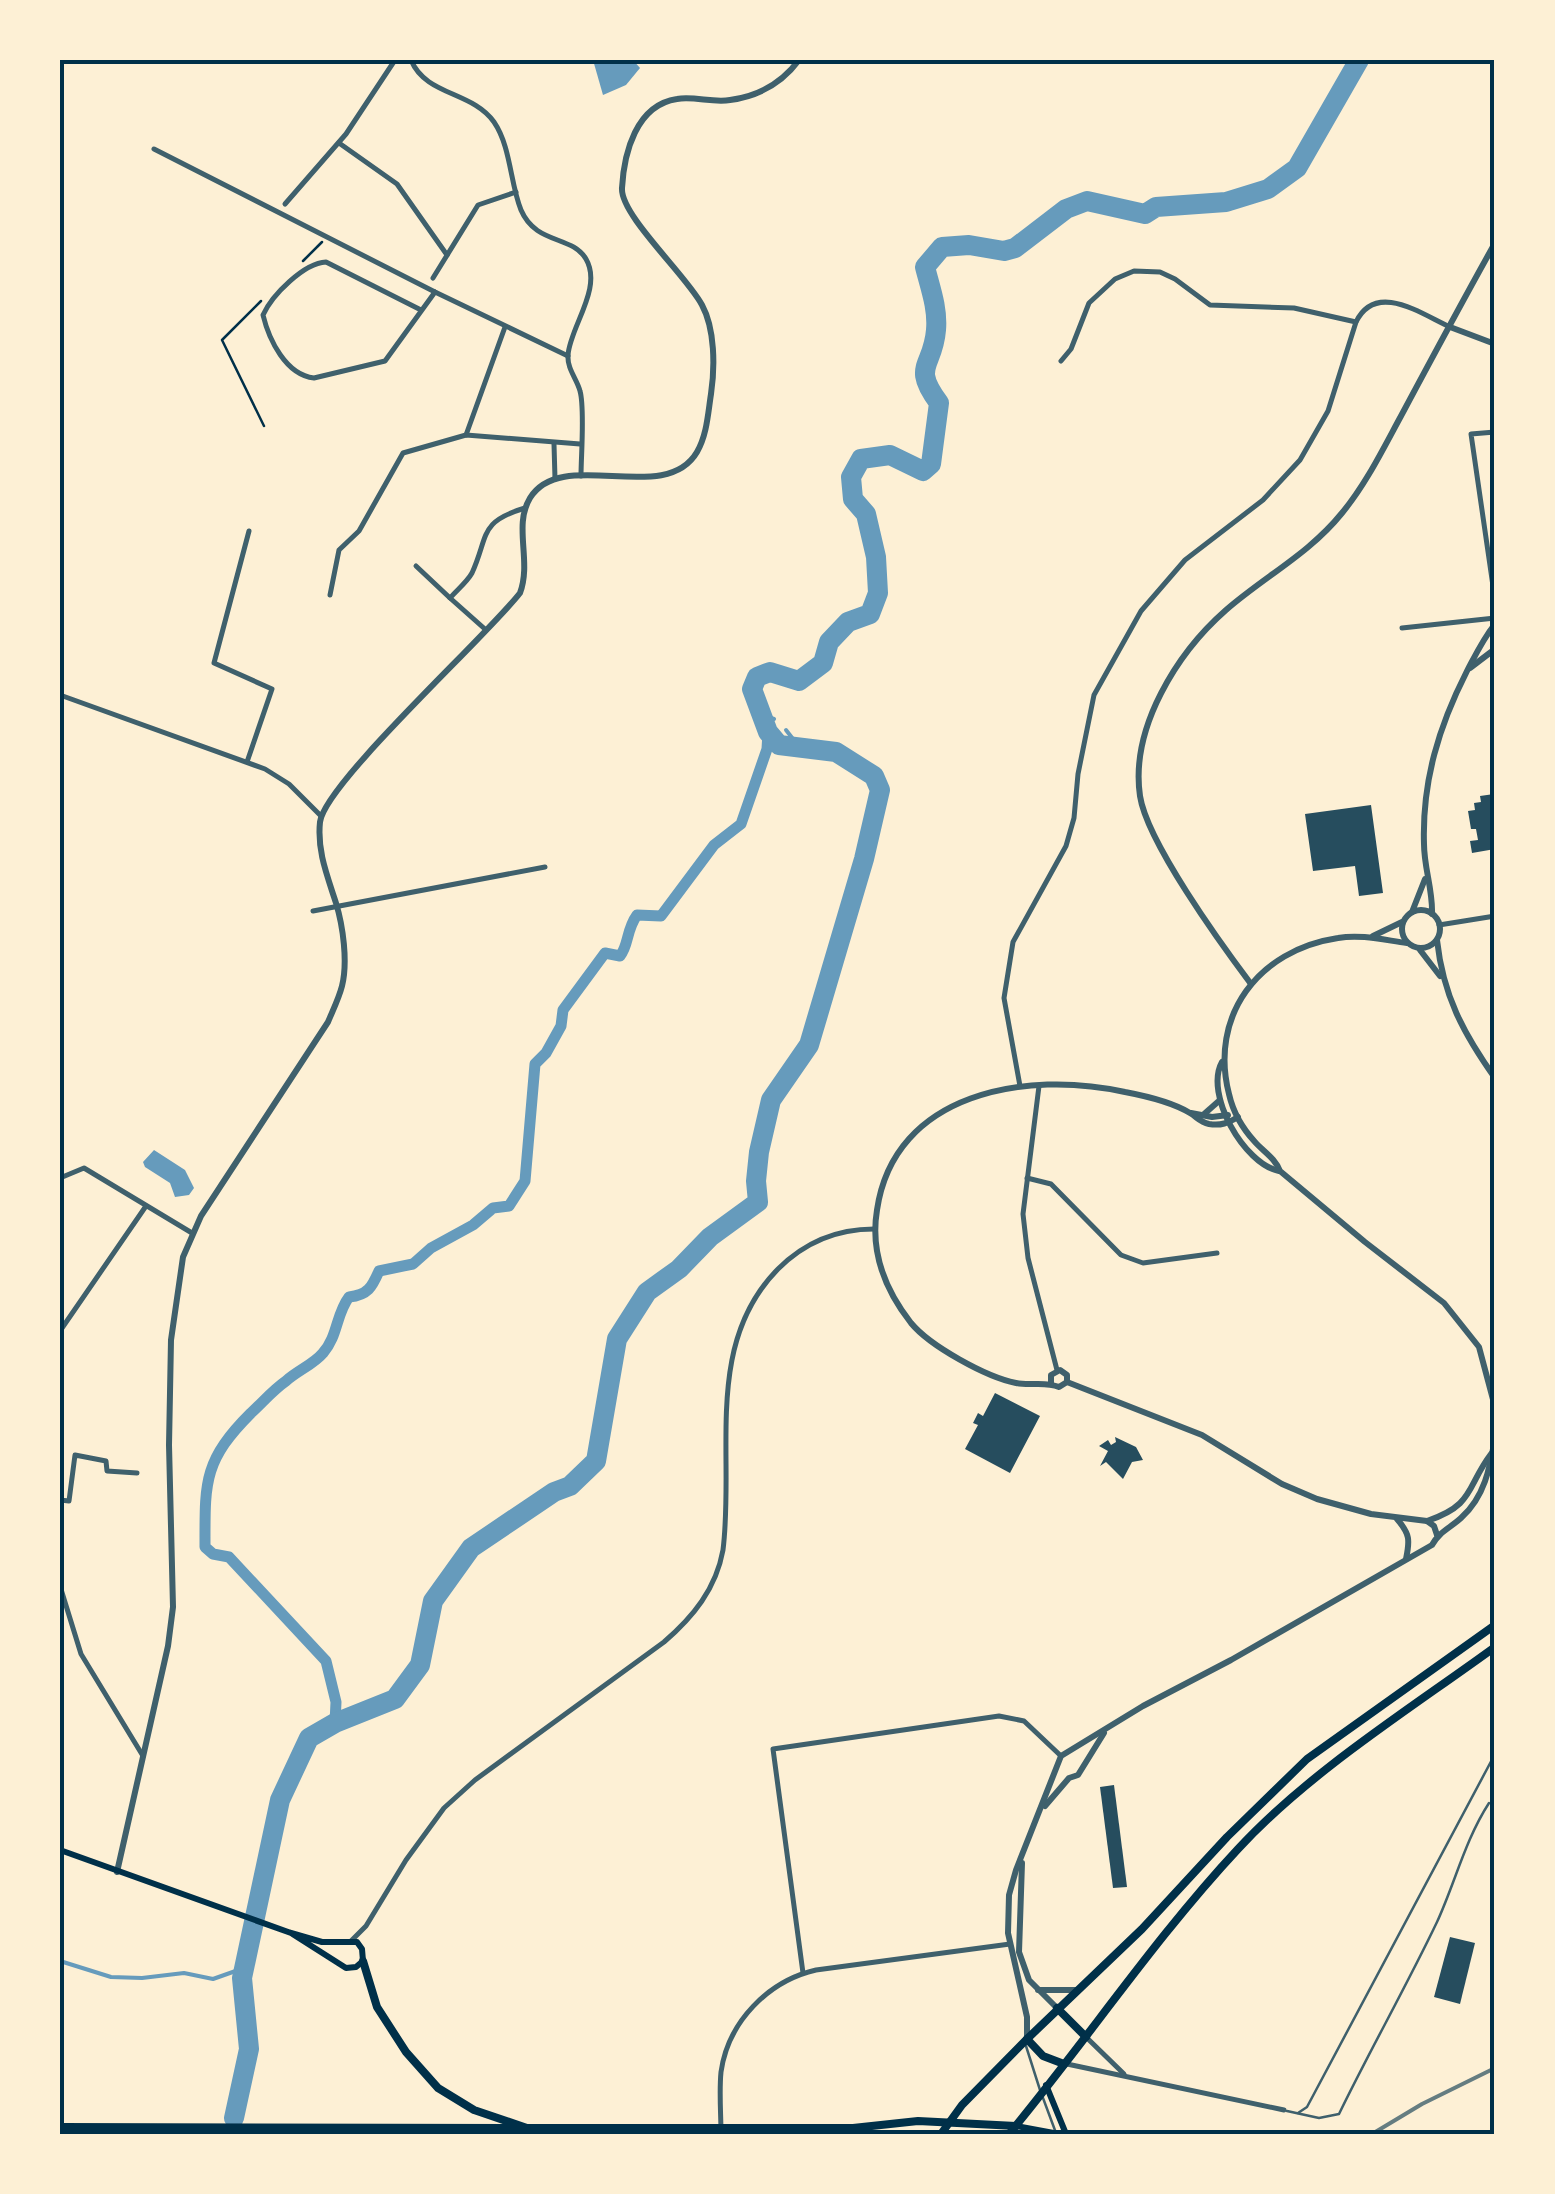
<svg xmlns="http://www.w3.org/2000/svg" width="1555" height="2194" viewBox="0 0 1555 2194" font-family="Jost,sans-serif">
<rect width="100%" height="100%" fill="#fdf0d5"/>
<g fill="#669bbc">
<polygon points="593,60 633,60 640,68 626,85 603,95"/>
<polygon points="154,1150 185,1170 194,1188 189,1195 175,1197 170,1183 145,1167 143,1162"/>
</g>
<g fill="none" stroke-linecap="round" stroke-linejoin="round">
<g stroke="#669bbc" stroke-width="4">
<polyline points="763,715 774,719"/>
<polyline points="786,730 800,748"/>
<polyline points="60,1961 111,1977 142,1978 184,1973 213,1979 244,1968"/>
</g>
<path stroke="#669bbc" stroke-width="11" d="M335,1723L336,1702L326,1661L229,1557L213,1554L205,1547C205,1482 203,1461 251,1413C263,1402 273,1390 286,1381C297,1371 314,1364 323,1353C338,1336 336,1314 349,1297C368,1295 372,1287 379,1271L413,1264L431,1248L473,1225L493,1208L509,1206L525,1181L535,1064L546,1053L561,1026L563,1010L605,953L620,956C629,945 626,930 637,915L661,916L714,845L741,824L767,749L768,732"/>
<path stroke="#669bbc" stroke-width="20" d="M234,2118L249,2049L242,1978L280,1800L309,1738L335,1723L395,1699L420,1665L433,1601L471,1548L554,1492L570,1486L596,1461L617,1339L647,1292L679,1269L710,1237L758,1202L756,1181L759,1152L771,1100L809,1045L864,859L880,790L874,776L836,752L779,745L768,732L752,689L757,677L770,672L799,681L823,663L829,642L848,622L870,614L878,593L876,557L866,514L853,499L851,477L861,459L890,455L923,471L931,464L939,403C911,365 933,368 936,330C938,308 930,287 925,267L942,247L969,245L1004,251L1015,248L1066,209L1087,201L1145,214L1156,207L1226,202L1268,189L1297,168L1359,60"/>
</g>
<g fill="#264d5e">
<polygon points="1494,794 1495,849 1472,853 1470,841 1478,840 1476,829 1471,829 1468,811 1475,810 1474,803 1481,802 1480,796"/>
<polygon points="1371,805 1383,893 1359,896 1355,866 1313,871 1305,814"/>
<polygon points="995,1393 1040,1416 1010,1473 965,1449 978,1425 973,1423 978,1413 983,1416"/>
<polygon points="1115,1437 1136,1447 1143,1460 1132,1462 1123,1479 1106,1462 1100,1466 1108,1451 1099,1446 1108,1440 1111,1445 1116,1442"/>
<polygon points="1114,1785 1127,1887 1113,1888 1100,1787"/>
<polygon points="1450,1937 1475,1943 1460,2004 1434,1997"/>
</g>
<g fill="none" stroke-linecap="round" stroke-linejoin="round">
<g stroke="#003049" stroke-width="2.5">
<polyline points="303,261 322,242"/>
<polyline points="261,301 222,340 264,426"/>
</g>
<g stroke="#3f606c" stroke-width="2.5">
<polyline points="1026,2046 1040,2090"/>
<polyline points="1043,2098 1056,2133"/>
<path d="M1287,2111L1319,2118L1339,2114C1370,2050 1406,1987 1437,1922C1455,1883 1465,1840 1489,1803"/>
<polyline points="1298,2113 1307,2107 1495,1754"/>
</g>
<g stroke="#3f606c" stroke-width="5">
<path d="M411,60C426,96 472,91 494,122C511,147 510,183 521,210C536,245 572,235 586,259C603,288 570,327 568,355C567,369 577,379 580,391C585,408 581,456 581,476"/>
<polyline points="339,143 397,184 447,255"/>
<polyline points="154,149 435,292 568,356"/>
<polyline points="285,204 346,134 395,60"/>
<polyline points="433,278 478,205 516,192"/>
<path d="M421,310L326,262C304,263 272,295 263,315C269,340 286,375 314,378L385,361L435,292"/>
<polyline points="1061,361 1071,349 1089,303 1115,279 1134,271 1160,272 1175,279 1210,305 1294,308 1356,322"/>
<polyline points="1495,432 1471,434 1495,600"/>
<polyline points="466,435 505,327"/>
<polyline points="554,444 555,479"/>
<polyline points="416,566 450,598"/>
<polyline points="330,595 339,550 359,531 403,453 466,435 580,444"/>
<polyline points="1402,628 1495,618"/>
<path d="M486,630L450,598C457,590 467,582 472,573C489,536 478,522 525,508"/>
<polyline points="60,695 265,769 289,784 321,816"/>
<polyline points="247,762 272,689 214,663 249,531"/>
<polyline points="313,911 545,867"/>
<polyline points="1439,925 1495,916"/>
<path d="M1020,1086L1004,998L1013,942L1066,846L1074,818L1078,774L1094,695L1141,611L1185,560L1263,500L1300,460L1328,411L1356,322C1376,281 1421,314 1450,327"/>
<polyline points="1039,1086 1023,1214 1028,1258 1057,1370"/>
<polyline points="60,1178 84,1168 192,1233"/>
<polyline points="1027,1178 1051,1184 1121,1255 1143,1263 1217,1253"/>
<polyline points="60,1331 146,1206"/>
<polyline points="60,1500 69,1501 75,1455 106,1461 107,1471 137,1473"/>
<polyline points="60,1586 81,1654 143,1756"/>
<path d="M351,1941L366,1926L406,1860L444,1808L475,1780L664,1642C693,1617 716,1589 723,1550C735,1455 703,1345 778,1269C805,1242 836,1229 874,1229"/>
<polyline points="803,1973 773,1749 999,1716 1024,1721 1061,1756"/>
<polyline points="1086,2037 1124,2074"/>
<polyline points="1067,2064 1284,2110"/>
<path d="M721,2134C721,2114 719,2092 721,2072C728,2022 768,1981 816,1970L1010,1944"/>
</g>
<g stroke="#3f606c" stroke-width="6">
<polyline points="1450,327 1495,344"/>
<polyline points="1470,668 1495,649"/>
<circle cx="1421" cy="929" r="19"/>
<polyline points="1412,912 1425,879"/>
<path d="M1432,914C1433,890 1424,868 1424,844C1422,781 1439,726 1467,671C1476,654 1483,639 1495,624"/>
<polyline points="1373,936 1402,922"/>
<path d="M1437,940C1443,995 1463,1033 1495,1078"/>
<path d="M1407,943C1384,940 1361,934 1338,938C1258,950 1209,1016 1229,1094C1233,1112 1243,1129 1255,1142C1264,1152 1275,1158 1280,1171L1365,1242L1444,1303L1479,1347L1495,1407"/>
<polyline points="1420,950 1440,976"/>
<path d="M1251,984C1221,944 1147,842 1140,796C1130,728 1177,653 1226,610C1265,576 1309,554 1342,513C1366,484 1383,449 1401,416C1432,358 1463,300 1495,243"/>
<path d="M1222,1062C1204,1094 1244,1164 1279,1171"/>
<polyline points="1191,1113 1212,1117 1228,1115"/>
<polyline points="1203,1115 1220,1100"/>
<path d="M1067,1382L1059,1387C1045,1381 1031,1386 1016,1383C986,1377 930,1346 911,1323C886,1291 870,1252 877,1210C894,1092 1027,1070 1125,1092C1146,1096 1172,1102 1190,1113C1198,1118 1200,1122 1209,1124C1221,1126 1228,1123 1238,1117"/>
<polyline points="1067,1382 1202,1435 1282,1484 1317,1499 1371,1514 1427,1521 1434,1526 1437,1535"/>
<polyline points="1051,1383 1051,1375 1060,1370 1067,1375 1067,1382"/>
<path d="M1397,1519C1410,1534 1410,1540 1406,1559"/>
<path d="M1427,1521C1475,1505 1466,1487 1491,1454"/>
<polyline points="1045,1806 1069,1778 1078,1775 1104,1733"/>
<polyline points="1022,1863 1019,1952 1029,1980 1057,2008"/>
<path d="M117,1872L168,1646L173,1607L169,1445L171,1340L183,1257L201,1216L328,1022C333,1010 339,998 342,986C348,962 343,926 336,903C327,875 317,851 320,822C325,783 487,636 520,593C532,561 513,526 530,498C562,446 665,507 697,452C707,435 708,413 711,394C715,367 715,329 702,305C687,276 620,215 622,188C624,153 636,105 677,99C694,96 713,103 730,100C759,96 782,83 799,60"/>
<polyline points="1038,1990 1077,1990"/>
<path d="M1027,2039V2017L1008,1933L1009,1895L1016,1870L1061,1756L1143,1706L1231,1660L1432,1545C1439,1532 1450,1528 1461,1518C1485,1497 1490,1467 1495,1438"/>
</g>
<g stroke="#003049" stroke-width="6">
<polyline points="60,1850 291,1933 322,1942 357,1942 362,1949 363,1961 356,1967 346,1968 291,1933"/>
<polyline points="1046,2085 1066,2134"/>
<polyline points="1016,2126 1059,2134"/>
</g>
<g stroke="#003049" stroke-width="8">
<polyline points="363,1961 377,2007 406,2052 438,2088 474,2110 527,2128 853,2128 918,2121 1016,2126"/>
<polyline points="1057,2008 1086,2037"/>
<polyline points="1027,2039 1043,2056 1064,2064"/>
<polyline points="941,2134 962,2105 1027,2039 1142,1929 1227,1837 1307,1759 1495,1625"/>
<path d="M1009,2134C1087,2040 1155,1938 1238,1849C1309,1772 1410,1709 1495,1647"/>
</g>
<polyline stroke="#003049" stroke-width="8" points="60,2127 527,2128"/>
<polyline stroke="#657d81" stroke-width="4" points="1372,2134 1422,2104 1495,2068"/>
</g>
<rect width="1555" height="2194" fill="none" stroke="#fdf0d5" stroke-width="125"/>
<rect x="62" y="62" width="1430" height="2070" fill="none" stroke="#003049" stroke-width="4"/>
</svg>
